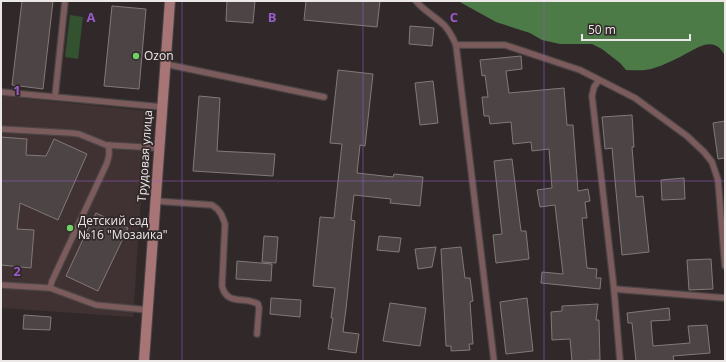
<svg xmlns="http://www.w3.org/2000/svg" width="726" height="362" viewBox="0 0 726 362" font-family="'Open Sans',sans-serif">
<rect width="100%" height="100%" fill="#312929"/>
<polygon fill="#403132" points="1,96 147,111 133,317 1,308"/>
<polygon fill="#33522f" points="70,15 83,17 78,59 65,57"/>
<path fill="#4d7b47" d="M458,1H725V56C714,33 695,50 680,57C672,61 659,67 651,69C643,71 634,70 626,70L620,63L602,49L592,44H560L542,40L530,33L496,22Z"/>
<g fill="#4d4545" stroke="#827979">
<polygon points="22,1 53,1 43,89 12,85"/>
<polygon points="227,1 255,1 253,23 226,21"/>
<polygon points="306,1 380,1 377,27 304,20"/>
<polygon points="112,6 146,9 139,89 104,86"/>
<polygon points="410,26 434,28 432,46 409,44"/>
<polygon points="521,56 522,69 506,71 509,93 564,88 567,125 573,125 578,191 588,189 590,201 585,202 587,218 582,218 587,268 597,269 596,278 601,278 600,289 541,283 542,272 563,274 555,205 540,207 537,190 552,188 549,149 532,151 531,142 513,144 511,122 490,124 489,116 484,116 482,97 488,97 485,75 482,76 480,60"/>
<polygon points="338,70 373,74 365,146 360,145 357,173 393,177 394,174 423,177 420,206 390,203 391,199 354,195 351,220 355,221 346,309 343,332 359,334 356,353 328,349 333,318 331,318 335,288 313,286 320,217 334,218 342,144 330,143"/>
<polygon points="433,81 438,123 420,125 415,83"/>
<polygon points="199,96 220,98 217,151 275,154 273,176 193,171"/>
<polygon points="632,115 634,147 632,147 636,197 643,196 649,252 622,255 612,148 605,149 602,117"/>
<polygon points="725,121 725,158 718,159 713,123"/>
<polygon points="1,137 27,139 26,155 46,156 54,139 87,154 58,220 20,203 17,229 34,230 31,268 1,265"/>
<polygon points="512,159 521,231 526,231 529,259 496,263 493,235 502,234 494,161"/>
<polygon points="684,178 685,199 662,200 661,180"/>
<polygon points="96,213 128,228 98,291 66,276 85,235 92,236 86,233"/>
<polygon points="264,236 278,237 276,263 262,262"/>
<polygon points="379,236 401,238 399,252 377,250"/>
<polygon points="436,247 432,267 418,269 415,249"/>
<polygon points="461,247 465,278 470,278 473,301 470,302 473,344 469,344 470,350 451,351 451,346 446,346 441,249"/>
<polygon points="711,259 713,289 689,290 687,260"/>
<polygon points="237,261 272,264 271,281 236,279"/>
<polygon points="271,298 301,300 300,317 270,314"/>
<polygon points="527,298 533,351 506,354 500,302"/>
<polygon points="390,303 426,308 420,346 383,341"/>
<polygon points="598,304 596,320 599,320 600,360 572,361 570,339 552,340 551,312 562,311 562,306"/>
<polygon points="669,308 670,320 651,321 653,346 690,343 688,326 707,325 710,353 673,356 674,361 636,361 632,323 628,323 627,313"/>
<polygon points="24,315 51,317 50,330 23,329"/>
</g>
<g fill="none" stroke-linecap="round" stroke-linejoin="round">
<defs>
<g id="lane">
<path d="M416,1C424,11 436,17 445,26C450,32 453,38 456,45L494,361"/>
<polyline points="456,45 505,45 580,70 635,98 687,136 704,152 712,162 718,180 725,266"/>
<polyline points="165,64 324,97"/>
<polyline points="599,80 594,87 592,96 614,289 620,361"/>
<polyline points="1,92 162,107"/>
<polyline points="55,97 65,1"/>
<polyline points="1,129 71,133 79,134 106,145 159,148"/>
<path d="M155,201L212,205C220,210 222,215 225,224L222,286C227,306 244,296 258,304L259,308L257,334"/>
<polyline points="1,285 50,288 96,305 148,310"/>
<polyline points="50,288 52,281 107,163 109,155 109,145"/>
<polyline points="614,289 725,298"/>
</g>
<polyline id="secondary" points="144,361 170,1"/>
</defs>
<use href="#lane" stroke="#4b4444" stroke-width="8"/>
<use href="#secondary" stroke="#4b4444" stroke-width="12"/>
<use href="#lane" stroke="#7b5b5c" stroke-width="5.5"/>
<use href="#secondary" stroke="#a77576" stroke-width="10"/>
</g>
<path fill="none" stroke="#985bc9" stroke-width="1" stroke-opacity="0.55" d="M182,1V361M363,1V361M544,1V361M1,181H725"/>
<g fill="#6dd361" stroke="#312929" stroke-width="1.5">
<circle cx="136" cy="56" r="4"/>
<circle cx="70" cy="228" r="4"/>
</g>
<g text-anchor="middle" stroke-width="3.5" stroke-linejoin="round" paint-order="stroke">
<g font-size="12" fill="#ede8e8" stroke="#312929" text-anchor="start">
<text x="144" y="60">Ozon</text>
<text x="78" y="225">Детский сад<tspan x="78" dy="14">№16 "Мозаика"</tspan></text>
</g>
<g font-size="12" fill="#ede8e8" stroke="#312929">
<text transform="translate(145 156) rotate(-86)" y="4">Трудовая улица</text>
</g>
</g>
<g font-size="13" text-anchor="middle" font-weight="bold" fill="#985bc9" stroke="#312929" stroke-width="3.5" stroke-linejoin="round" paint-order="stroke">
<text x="91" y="22">A</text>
<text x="272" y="22">B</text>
<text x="454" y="22">C</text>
<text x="17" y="95">1</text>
<text x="17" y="276">2</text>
</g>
<rect width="726" height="362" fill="none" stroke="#ede8e8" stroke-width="4"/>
<path d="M582 34v6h108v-6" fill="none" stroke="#ede8e8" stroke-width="2"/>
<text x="588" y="34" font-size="12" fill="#ede8e8" stroke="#312929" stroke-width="3" paint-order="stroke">50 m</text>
</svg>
